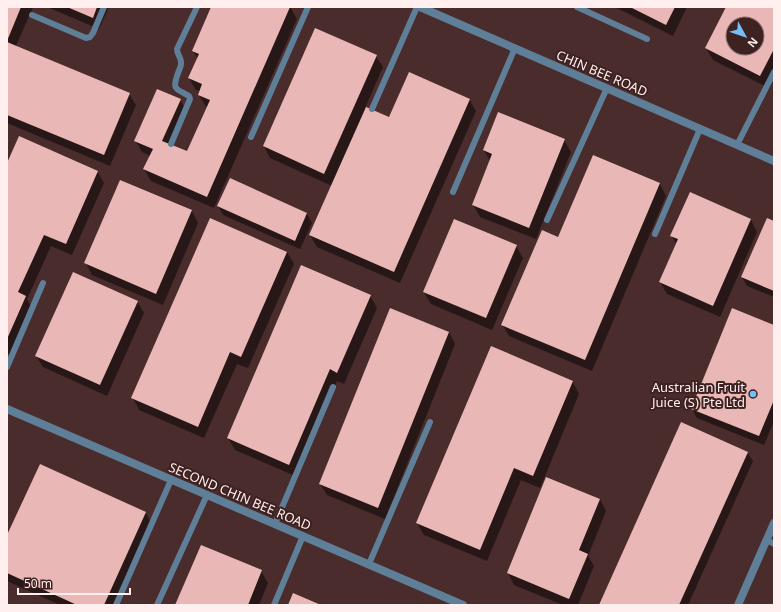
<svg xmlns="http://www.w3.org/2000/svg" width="781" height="612" viewBox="0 0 781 612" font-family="'Noto Sans',sans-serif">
<rect width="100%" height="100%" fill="#492c2b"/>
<g fill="#0007" fill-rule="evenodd">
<polygon points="7,7 33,7 16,46 129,94 136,105 110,166 7,123"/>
<polygon points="47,7 109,7 99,29"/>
<polygon points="212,7 290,7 297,19 214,208 151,181 144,169 150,156 142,152 135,140 180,100 187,111 172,146 188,153 208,108 206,107 199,95 200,91 196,90 189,78 198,59 193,51"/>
<polygon points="615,7 687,7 673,36"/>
<path d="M727,7H774V74L767,87L713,60L706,48ZM733,24H757V48H733Z"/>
<polygon points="316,29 376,56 383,67 365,108 390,119 469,99 476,111 400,283 317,247 310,235 332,186 270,158 264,146"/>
<polygon points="564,140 571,152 536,239 480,217 473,205 490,161 484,150"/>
<polygon points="593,156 660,184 666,196 592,371 509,336 502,324 558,238"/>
<polygon points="7,166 97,171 104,183 72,255 51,246 27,299 32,308 11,355 7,353"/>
<polygon points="230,180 307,214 312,223 300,249 223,215 218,206"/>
<polygon points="192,211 198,223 163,305 92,275 86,263"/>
<polygon points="751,220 757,232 720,317 667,294 660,282 676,244 672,236"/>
<polygon points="774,223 774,297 747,286 742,277"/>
<polygon points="516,246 523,258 492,330 431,304 424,292"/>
<polygon points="287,252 294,264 248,368 237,364 204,438 139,410 133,398"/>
<polygon points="370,296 377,308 344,384 337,381 295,476 235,450 228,438"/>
<polygon points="137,301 144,313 107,396 43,367 36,356"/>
<polygon points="774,326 774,421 764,445 697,418 692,409"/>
<polygon points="449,332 455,344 385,519 327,495 320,484"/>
<polygon points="573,382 579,394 540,488 521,480 487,561 424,535 417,523"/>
<polygon points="747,452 753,461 688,605 600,605"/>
<polygon points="40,465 146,513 152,525 116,605 60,605 7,581 7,537"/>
<polygon points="547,478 600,499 606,511 588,556 594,566 578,605 563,605 514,585 508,573"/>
<polygon points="261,571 268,583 259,605 177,605"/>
</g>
<g fill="#e9b8b6" fill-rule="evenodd">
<polygon points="7,7 21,7 7,41"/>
<polygon points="67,7 97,7 93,18"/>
<polygon points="211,7 290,7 207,197 143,169 153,149 134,141 157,89 181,99 162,141 187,151 210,100 198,95 202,84 188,78 199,54 192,51"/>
<polygon points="630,7 675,7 666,25"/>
<path d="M726,7H774V49L760,76L705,48ZM733,24H757V48H733Z"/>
<polygon points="315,28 377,55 324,174 263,146"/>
<polygon points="7,42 130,93 104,155 7,115"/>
<polygon points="409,72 470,99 394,272 309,235 366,107 389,117"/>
<polygon points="498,112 565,139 529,228 472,205 492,154 483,150"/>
<polygon points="19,136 98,171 66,244 44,235 18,292 26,296 7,339 7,163"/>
<polygon points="593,155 660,183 585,360 501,325 542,230 558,237"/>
<polygon points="230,178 307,213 295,241 217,206"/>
<polygon points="120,180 192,210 156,294 84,263"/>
<polygon points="690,192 751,219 713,306 659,282 678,239 670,236"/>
<polygon points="210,218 287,252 241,357 230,352 198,427 131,398"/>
<polygon points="767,218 774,221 774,291 741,277"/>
<polygon points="454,219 517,245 486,318 423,292"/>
<polygon points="301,265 371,295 337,373 330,369 289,465 227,438"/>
<polygon points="73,272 138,301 100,385 35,356"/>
<polygon points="390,308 449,332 378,508 319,484"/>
<polygon points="732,308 774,325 774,400 759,436 691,409"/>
<polygon points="491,346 573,381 533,476 514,468 480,550 416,523"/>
<polygon points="681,422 748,452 679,605 599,605"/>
<polygon points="40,464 146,512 104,605 77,605 7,573 7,535"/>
<polygon points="546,477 600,499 579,550 588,554 569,599 507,573"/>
<polygon points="201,545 262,570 248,605 175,605"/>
<polygon points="293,593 321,605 288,605"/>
</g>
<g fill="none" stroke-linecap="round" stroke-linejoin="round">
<g stroke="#5e7f97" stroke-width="6">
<polyline points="577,7 647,39"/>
<polyline points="32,15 86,38 90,37 93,33 104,7"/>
<polyline points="372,109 417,7"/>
<polyline points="251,137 308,7"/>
<path d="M171,144L190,99L189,96C175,88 172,90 178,73C179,70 181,67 181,64C182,58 177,55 177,49L197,7"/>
<polyline points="737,145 774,72"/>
<polyline points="453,192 515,48"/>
<polyline points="547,220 607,88"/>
<polyline points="655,234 700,129"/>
<polyline points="7,367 43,283"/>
<polyline points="275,524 333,387"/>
<polyline points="767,540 774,544"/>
<polyline points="369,564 430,422"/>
<polyline points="116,605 171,480"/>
<polyline points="157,605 207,495"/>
<polyline points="274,605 303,536"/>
</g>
<g stroke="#5e7f97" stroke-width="8">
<polyline points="420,7 774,161"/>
<polyline points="7,409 463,605"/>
<polyline points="738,605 774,523"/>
</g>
</g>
<circle fill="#74c0f6" stroke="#3e2221" stroke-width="1.5" cx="753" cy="394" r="4"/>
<g text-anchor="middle" stroke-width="4" stroke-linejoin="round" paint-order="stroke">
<g font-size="13" fill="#ffefee" stroke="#3e2221">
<text transform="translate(602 73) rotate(23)" y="5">CHIN BEE ROAD</text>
<text transform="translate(240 496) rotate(23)" y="5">SECOND CHIN BEE ROAD</text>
</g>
<g font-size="13" fill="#ffefee" stroke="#3e2221" text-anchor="end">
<text x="745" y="392">Australian Fruit<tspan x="745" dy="15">Juice (S) Pte Ltd</tspan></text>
</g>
</g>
<rect width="781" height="612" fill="none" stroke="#ffefee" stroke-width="16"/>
<g transform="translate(745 36) rotate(130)"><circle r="19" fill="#3e2221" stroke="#8b7473"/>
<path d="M0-3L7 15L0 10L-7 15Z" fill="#74c0f6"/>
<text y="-6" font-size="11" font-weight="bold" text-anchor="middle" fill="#ffefee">N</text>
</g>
<path d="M18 588v6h112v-6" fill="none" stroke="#ffefee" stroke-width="2"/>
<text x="24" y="588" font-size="12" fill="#ffefee" stroke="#3e2221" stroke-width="3" paint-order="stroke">50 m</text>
</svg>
